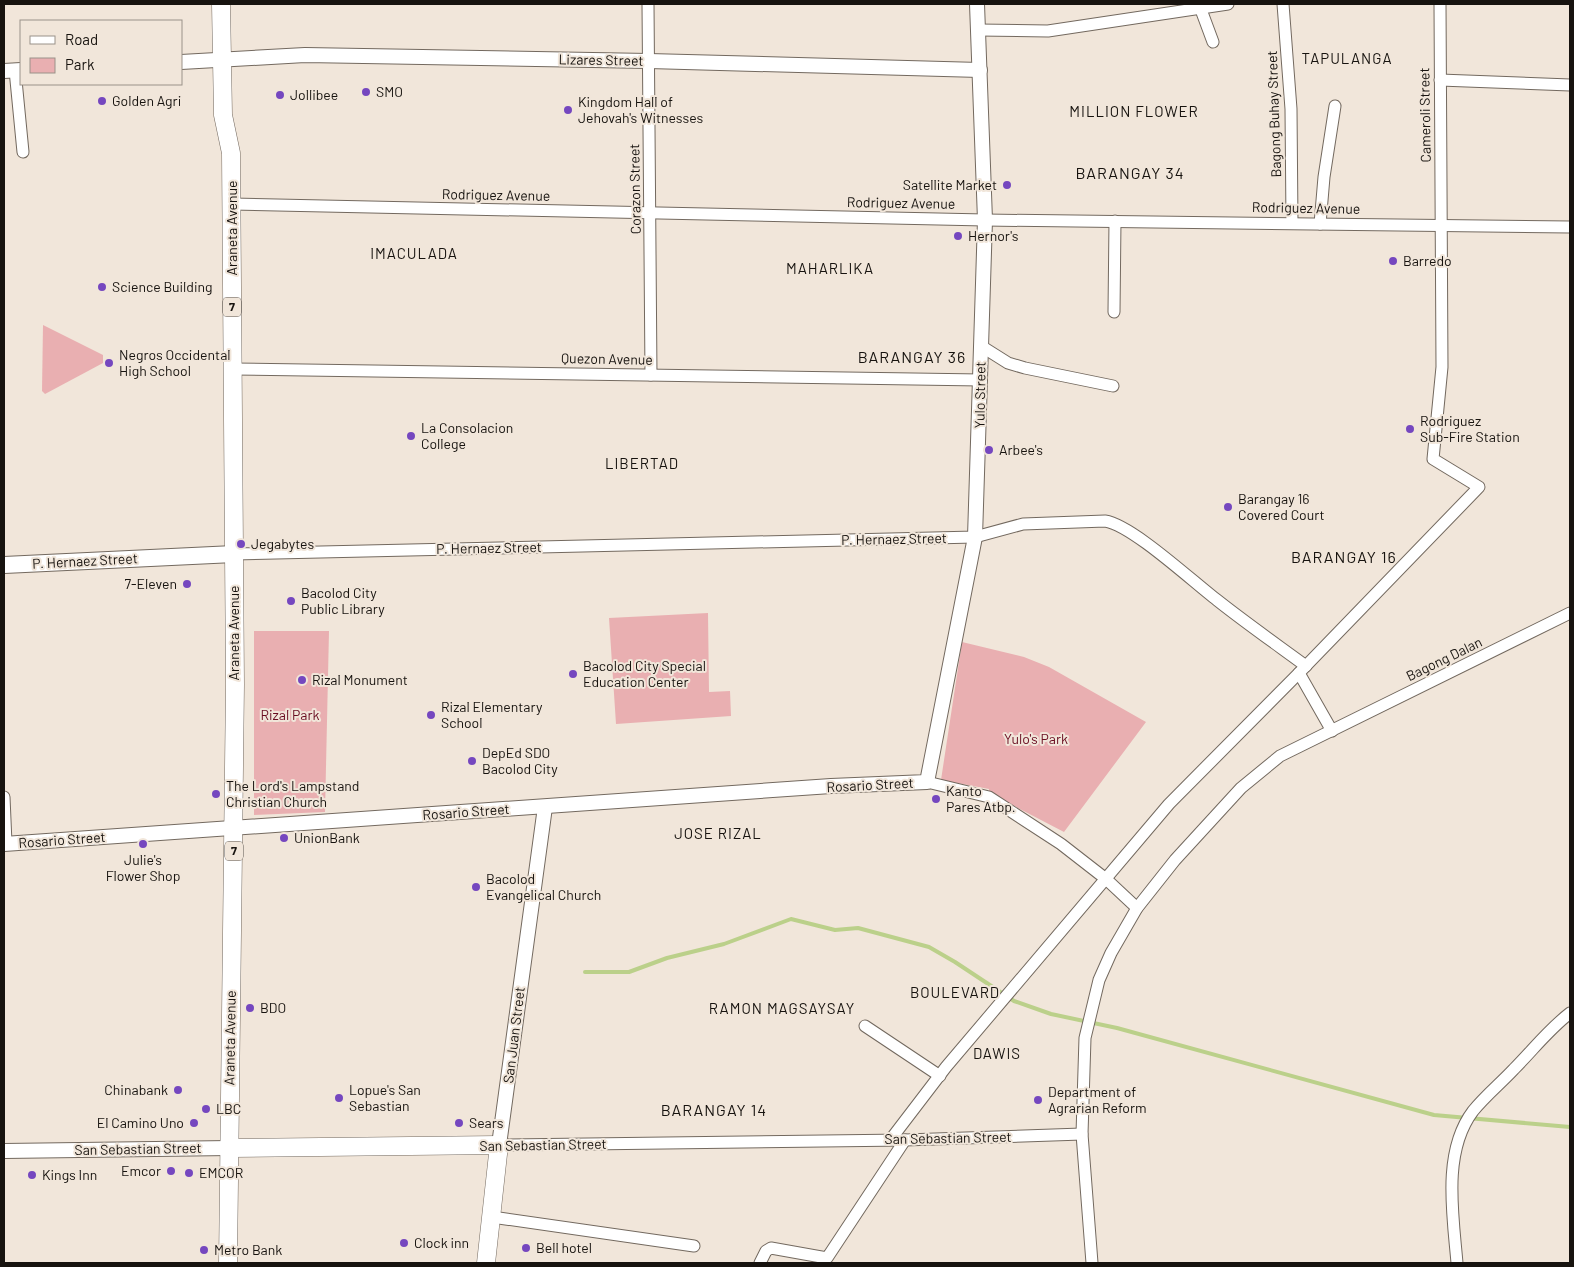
<svg xmlns="http://www.w3.org/2000/svg" width="1574" height="1267" viewBox="0 0 1574 1267" font-family="Barlow,sans-serif">
<rect width="100%" height="100%" fill="#f1e6da"/>
<g fill="#e9afb1">
<polygon points="43,325 103,355 103,363 45,394 42,391"/>
<polygon points="708,613 709,692 730,691 731,716 616,724 609,618"/>
<polygon points="254,631 329,631 325,812 254,815"/>
<polygon points="962,642 1024,657 1049,667 1146,722 1064,832 989,793 989,789 941,780"/>
</g>
<g fill="none" stroke-linecap="round" stroke-linejoin="round">
<polyline stroke="#bbd08a" stroke-width="4" points="585,972 629,972 667,958 724,944 791,919 835,930 858,928 929,947 955,962 1014,1001 1051,1014 1117,1028 1434,1115 1570,1127"/>
<defs>
<g id="minor">
<polyline points="648,4 651,375"/>
<polyline points="1283,4 1291,109 1292,223"/>
<polyline points="1200,7 1213,42"/>
<polyline points="978,30 1048,31 1228,4"/>
<polyline points="15,70 23,152"/>
<polyline points="1440,80 1570,85"/>
<polyline points="232,204 985,220 1570,227"/>
<polyline points="1320,224 1324,177 1335,106"/>
<polyline points="1114,312 1115,221"/>
<polyline points="981,346 1008,363 1025,368 1113,386"/>
<polyline points="233,369 981,380"/>
<path d="M234,554L975,537L1023,524L1105,521C1132,525 1192,581 1217,600C1246,623 1276,644 1306,666"/>
<polyline points="1299,673 1332,731"/>
<polyline points="927,782 989,797 1061,844 1106,879 1137,908"/>
<polyline points="4,797 6,843"/>
<polyline points="865,1026 940,1076"/>
<polyline points="891,1139 946,1067 1169,804 1299,673 1479,487 1433,459 1442,367 1440,4"/>
<polyline points="499,1145 905,1140 1082,1134"/>
<polyline points="492,1217 694,1246"/>
<polyline points="760,1263 766,1251 771,1248 827,1258 905,1140"/>
<polyline points="1092,1263 1082,1134 1085,1038 1099,980 1111,953 1137,908 1175,860 1241,788 1280,756 1570,613"/>
<path d="M1457,1263C1453,1215 1442,1152 1473,1111C1485,1096 1501,1083 1514,1069C1533,1050 1548,1030 1570,1013"/>
</g>
<g id="tertiary">
<polyline points="181,62 305,55 649,61 980,70"/>
<polyline points="4,71 21,70"/>
<polyline points="4,844 831,786 927,782 975,537 985,220 977,4"/>
<polyline points="499,1145 545,807"/>
<polyline points="4,1151 230,1148"/>
</g>
<polyline id="secondary" points="4,565 234,554"/>
<g id="primary">
<polyline points="221,4 223,115 231,153 235,684 228,1263"/>
<polyline points="230,1148 499,1145 486,1263"/>
</g>
</defs>
<use href="#minor" stroke="#73695f" stroke-width="13"/>
<use href="#tertiary" stroke="#73695f" stroke-width="16"/>
<use href="#secondary" stroke="#73695f" stroke-width="18"/>
<use href="#primary" stroke="#73695f" stroke-width="19"/>
<use href="#minor" stroke="#fff" stroke-width="11"/>
<use href="#tertiary" stroke="#fff" stroke-width="14"/>
<use href="#secondary" stroke="#fff" stroke-width="16"/>
<use href="#primary" stroke="#fff" stroke-width="18"/>
</g>
<g fill="#7547bf" stroke="#f1e6da" stroke-width="2">
<circle cx="366" cy="92" r="5"/>
<circle cx="280" cy="95" r="5"/>
<circle cx="102" cy="101" r="5"/>
<circle cx="568" cy="110" r="5"/>
<circle cx="1007" cy="185" r="5"/>
<circle cx="958" cy="236" r="5"/>
<circle cx="1393" cy="261" r="5"/>
<circle cx="102" cy="287" r="5"/>
<circle cx="109" cy="363" r="5"/>
<circle cx="1410" cy="429" r="5"/>
<circle cx="411" cy="436" r="5"/>
<circle cx="989" cy="450" r="5"/>
<circle cx="1228" cy="507" r="5"/>
<circle cx="241" cy="544" r="5"/>
<circle cx="187" cy="584" r="5"/>
<circle cx="291" cy="601" r="5"/>
<circle cx="573" cy="674" r="5"/>
<circle cx="302" cy="680" r="5"/>
<circle cx="431" cy="715" r="5"/>
<circle cx="472" cy="761" r="5"/>
<circle cx="216" cy="794" r="5"/>
<circle cx="936" cy="799" r="5"/>
<circle cx="284" cy="838" r="5"/>
<circle cx="143" cy="844" r="5"/>
<circle cx="476" cy="887" r="5"/>
<circle cx="250" cy="1008" r="5"/>
<circle cx="178" cy="1090" r="5"/>
<circle cx="339" cy="1098" r="5"/>
<circle cx="1038" cy="1100" r="5"/>
<circle cx="206" cy="1109" r="5"/>
<circle cx="194" cy="1123" r="5"/>
<circle cx="459" cy="1123" r="5"/>
<circle cx="171" cy="1171" r="5"/>
<circle cx="189" cy="1173" r="5"/>
<circle cx="32" cy="1175" r="5"/>
<circle cx="404" cy="1243" r="5"/>
<circle cx="526" cy="1248" r="5"/>
<circle cx="204" cy="1250" r="5"/>
</g>
<g text-anchor="middle" stroke-width="4" stroke-linejoin="round" paint-order="stroke">
<g fill="#f1e6da" stroke="#58524c" stroke-width="1">
<rect x="223" y="297.5" width="18" height="19" rx="4"/>
<rect x="225" y="841.5" width="18" height="19" rx="4"/>
</g>
<g font-size="12" font-weight="bold" fill="#17130f">
<text x="232" y="311">7</text>
<text x="234" y="855">7</text>
</g>
<g font-size="14" fill="#17130f" stroke="#f1e6da">
<text transform="translate(601 60) rotate(1)" y="5">Lizares Street</text>
<text transform="translate(1274 114) rotate(-92)" y="5">Bagong Buhay Street</text>
<text transform="translate(1425 115) rotate(-91)" y="5">Cameroli Street</text>
<text transform="translate(635 189) rotate(-91)" y="5">Corazon Street</text>
<text transform="translate(496 195) rotate(1)" y="5">Rodriguez Avenue</text>
<text transform="translate(901 203) rotate(1)" y="5">Rodriguez Avenue</text>
<text transform="translate(1306 208) rotate(1)" y="5">Rodriguez Avenue</text>
<text transform="translate(232 228) rotate(-90)" y="5">Araneta Avenue</text>
<text transform="translate(607 359) rotate(1)" y="5">Quezon Avenue</text>
<text transform="translate(980 395) rotate(-89)" y="5">Yulo Street</text>
<text transform="translate(894 539) rotate(-1)" y="5">P. Hernaez Street</text>
<text transform="translate(489 548) rotate(-1)" y="5">P. Hernaez Street</text>
<text transform="translate(85 561) rotate(-3)" y="5">P. Hernaez Street</text>
<text transform="translate(234 633) rotate(-90)" y="5">Araneta Avenue</text>
<text transform="translate(1444 659) rotate(-26)" y="5">Bagong Dalan</text>
<text transform="translate(870 785) rotate(-3)" y="5">Rosario Street</text>
<text transform="translate(466 812) rotate(-4)" y="5">Rosario Street</text>
<text transform="translate(62 840) rotate(-4)" y="5">Rosario Street</text>
<text transform="translate(514 1035) rotate(-83)" y="5">San Juan Street</text>
<text transform="translate(230 1038) rotate(-89)" y="5">Araneta Avenue</text>
<text transform="translate(948 1138) rotate(-1)" y="5">San Sebastian Street</text>
<text transform="translate(543 1145) rotate(-1)" y="5">San Sebastian Street</text>
<text transform="translate(138 1149) rotate(-1)" y="5">San Sebastian Street</text>
</g>
<g font-size="14" fill="#17130f" stroke="#f1e6da" text-anchor="start">
<text x="376" y="97">SMO</text>
<text x="290" y="100">Jollibee</text>
<text x="112" y="106">Golden Agri</text>
<text x="578" y="107">Kingdom Hall of<tspan x="578" dy="16">Jehovah's Witnesses</tspan></text>
<text x="997" y="190" text-anchor="end">Satellite Market</text>
<text x="968" y="241">Hernor's</text>
<text x="1403" y="266">Barredo</text>
<text x="112" y="292">Science Building</text>
<text x="119" y="360">Negros Occidental<tspan x="119" dy="16">High School</tspan></text>
<text x="1420" y="426">Rodriguez<tspan x="1420" dy="16">Sub-Fire Station</tspan></text>
<text x="421" y="433">La Consolacion<tspan x="421" dy="16">College</tspan></text>
<text x="999" y="455">Arbee's</text>
<text x="1238" y="504">Barangay 16<tspan x="1238" dy="16">Covered Court</tspan></text>
<text x="251" y="549">Jegabytes</text>
<text x="177" y="589" text-anchor="end">7-Eleven</text>
<text x="301" y="598">Bacolod City<tspan x="301" dy="16">Public Library</tspan></text>
<text x="583" y="671">Bacolod City Special<tspan x="583" dy="16">Education Center</tspan></text>
<text x="312" y="685">Rizal Monument</text>
<text x="441" y="712">Rizal Elementary<tspan x="441" dy="16">School</tspan></text>
<text x="482" y="758">DepEd SDO<tspan x="482" dy="16">Bacolod City</tspan></text>
<text x="226" y="791">The Lord's Lampstand<tspan x="226" dy="16">Christian Church</tspan></text>
<text x="946" y="796">Kanto<tspan x="946" dy="16">Pares Atbp.</tspan></text>
<text x="294" y="843">UnionBank</text>
<text x="143" y="865" text-anchor="middle">Julie's<tspan x="143" dy="16">Flower Shop</tspan></text>
<text x="486" y="884">Bacolod<tspan x="486" dy="16">Evangelical Church</tspan></text>
<text x="260" y="1013">BDO</text>
<text x="168" y="1095" text-anchor="end">Chinabank</text>
<text x="349" y="1095">Lopue's San<tspan x="349" dy="16">Sebastian</tspan></text>
<text x="1048" y="1097">Department of<tspan x="1048" dy="16">Agrarian Reform</tspan></text>
<text x="216" y="1114">LBC</text>
<text x="184" y="1128" text-anchor="end">El Camino Uno</text>
<text x="469" y="1128">Sears</text>
<text x="161" y="1176" text-anchor="end">Emcor</text>
<text x="199" y="1178">EMCOR</text>
<text x="42" y="1180">Kings Inn</text>
<text x="414" y="1248">Clock inn</text>
<text x="536" y="1253">Bell hotel</text>
<text x="214" y="1255">Metro Bank</text>
</g>
<g font-size="14" fill="#690c20" stroke="#f1e6da">
<text x="290" y="720">Rizal Park</text>
<text x="1036" y="744">Yulo's Park</text>
</g>
<g font-size="15" letter-spacing="1" fill="#17130f" stroke="#f1e6da">
<text x="1347" y="64">TAPULANGA</text>
<text x="1134" y="117">MILLION FLOWER</text>
<text x="414" y="259">IMACULADA</text>
<text x="830" y="274">MAHARLIKA</text>
<text x="642" y="469">LIBERTAD</text>
<text x="718" y="839">JOSE RIZAL</text>
<text x="955" y="998">BOULEVARD</text>
<text x="782" y="1014">RAMON MAGSAYSAY</text>
<text x="997" y="1059">DAWIS</text>
</g>
<g font-size="16" letter-spacing="1" fill="#17130f" stroke="#f1e6da">
<text x="1130" y="179">BARANGAY 34</text>
<text x="912" y="363">BARANGAY 36</text>
<text x="1344" y="563">BARANGAY 16</text>
<text x="714" y="1116">BARANGAY 14</text>
</g>
</g>
<rect width="1574" height="1267" fill="none" stroke="#17130f" stroke-width="10"/>
<rect x="20" y="20" width="162" height="65" fill="#f1e6da" stroke="#9a9289"/>
<rect x="30" y="36" width="25" height="8" fill="#ffffff" stroke="#9a9289"/>
<text x="65" y="45" font-size="15" fill="#17130f">Road</text>
<rect x="30" y="58" width="25" height="15" fill="#e9afb1" stroke="#9a9289"/>
<text x="65" y="70" font-size="15" fill="#17130f">Park</text>
</svg>
